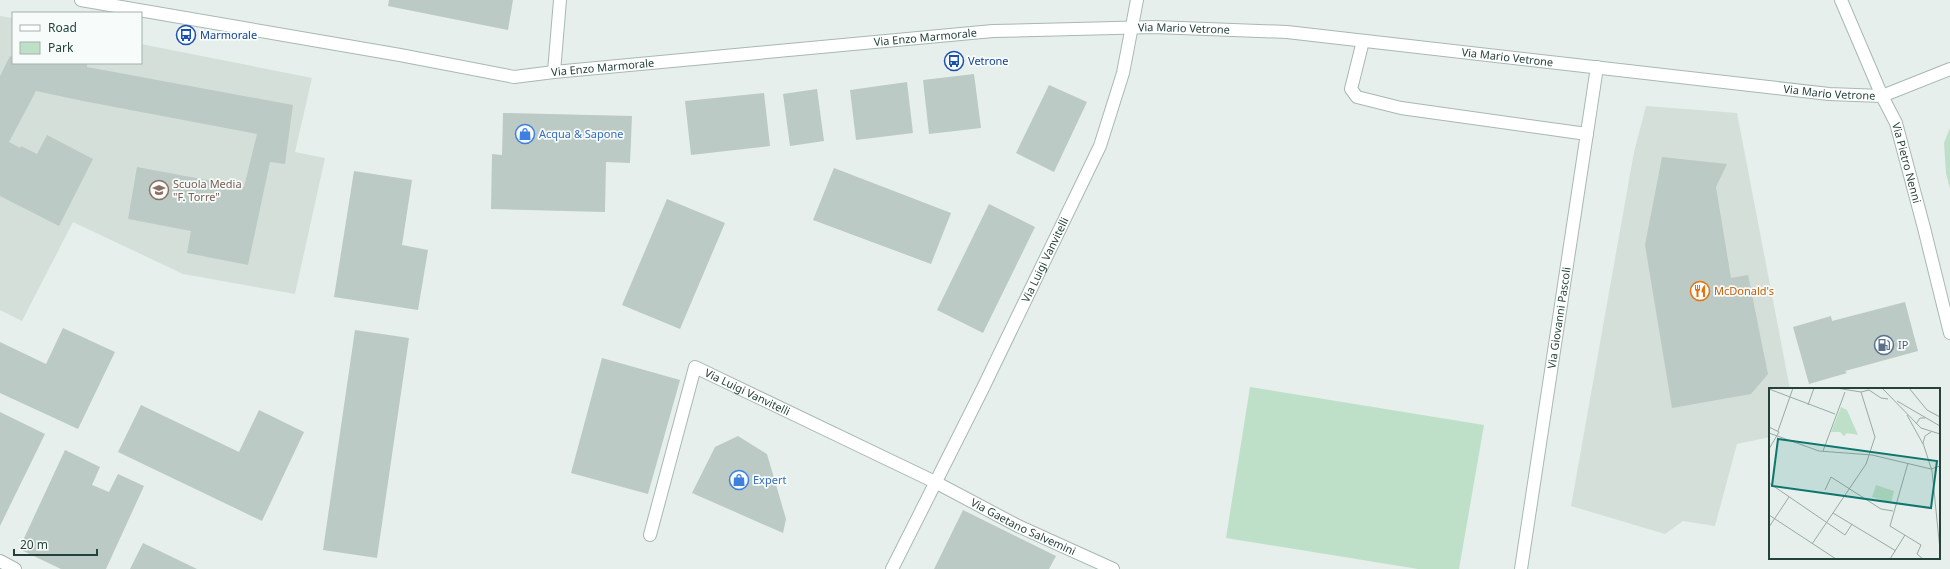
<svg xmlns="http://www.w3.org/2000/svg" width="1950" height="569" viewBox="0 0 1950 569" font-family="'Noto Sans',sans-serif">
<rect width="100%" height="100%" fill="#e6efeb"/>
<g fill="#d4dfda">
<polygon points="0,16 13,18 13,63 141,63 141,44 312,78 295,152 325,158 295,294 183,274 73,222 22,321 0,310"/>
<polygon points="1646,106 1737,113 1790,389 1770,389 1770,437 1737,444 1715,526 1683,521 1665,534 1571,506 1634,152"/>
</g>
<g fill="#bfe0c8">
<polygon points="1950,128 1950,189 1946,173 1944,143"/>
<polygon points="1250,387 1484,425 1459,569 1418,569 1226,538"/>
</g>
<g fill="#bbcac4">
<polygon points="389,0 513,0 508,30 388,6"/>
<polygon points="10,56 13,57 13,63 87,63 87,67 293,105 285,164 270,162 248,265 187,253 191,231 128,219 137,167 244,187 257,134 83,101 36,91 9,142 20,148 21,146 37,154 47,135 93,159 59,226 0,196 0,76"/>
<polygon points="974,74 981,128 929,134 923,80"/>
<polygon points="907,82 913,133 856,140 850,90"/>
<polygon points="1049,85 1087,102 1054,172 1016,153"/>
<polygon points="817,89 824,141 790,146 783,94"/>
<polygon points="764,93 770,146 691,155 685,101"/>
<polygon points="503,113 632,116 630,163 606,162 605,212 491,209 492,154 502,155"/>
<polygon points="1662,157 1727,164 1716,187 1731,278 1748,275 1768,374 1751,394 1672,408 1645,245"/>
<polygon points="834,168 951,213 931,264 813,220"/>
<polygon points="354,171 412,180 402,245 428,250 418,310 334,297"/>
<polygon points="667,199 725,223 680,329 622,305"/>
<polygon points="989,204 1035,227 983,333 937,310"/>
<polygon points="1905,302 1918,351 1845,371 1847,373 1809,384 1793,327 1831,316 1832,321"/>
<polygon points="63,328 115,352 78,429 0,393 0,342 46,364"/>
<polygon points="355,330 409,338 377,558 323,550"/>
<polygon points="602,358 680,380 648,494 571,473"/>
<polygon points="141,405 239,452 259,410 304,432 262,521 118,452"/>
<polygon points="0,412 45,434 0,526"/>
<polygon points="738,436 767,454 786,519 783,533 692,493 715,447"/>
<polygon points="65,450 100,467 92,485 109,492 118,474 144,486 106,569 61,569 19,549"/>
<polygon points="963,510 1056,556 1049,569 934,569"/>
<polygon points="143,543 197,569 130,569"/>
</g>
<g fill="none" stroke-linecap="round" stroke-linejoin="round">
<defs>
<polyline id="service" points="1363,41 1351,89 1357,97 1401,108 1587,134"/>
<g id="minor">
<path id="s1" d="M81,0L400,55L514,77L554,72L993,31L1154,27L1287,32L1829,94L1882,96L1950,69"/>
<path id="s2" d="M1841,0L1882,96L1896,123L1924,228L1950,333"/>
<polyline points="554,72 560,0"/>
<path id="s3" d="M650,535L695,367L935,482L1018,526L1113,569"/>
<polyline points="0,561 15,569"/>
<path id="s4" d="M892,569L982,390L1100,146L1123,73L1137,0"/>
<path id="s5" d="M1521,569L1597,67"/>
</g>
</defs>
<use href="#service" stroke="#a8b8b2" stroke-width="14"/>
<use href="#minor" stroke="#a8b8b2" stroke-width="14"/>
<use href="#service" stroke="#fff" stroke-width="12"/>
<use href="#minor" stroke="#fff" stroke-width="12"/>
</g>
<defs>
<symbol id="bus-ring" viewBox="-11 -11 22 22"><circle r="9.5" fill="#f7fbf9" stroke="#1a4fb4" stroke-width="1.5"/><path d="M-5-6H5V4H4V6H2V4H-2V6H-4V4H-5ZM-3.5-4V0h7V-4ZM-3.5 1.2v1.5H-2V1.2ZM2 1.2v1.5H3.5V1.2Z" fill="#1a4fb4"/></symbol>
<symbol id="shop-ring" viewBox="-11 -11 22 22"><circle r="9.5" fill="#f7fbf9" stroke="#3f7fe0" stroke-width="1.5"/><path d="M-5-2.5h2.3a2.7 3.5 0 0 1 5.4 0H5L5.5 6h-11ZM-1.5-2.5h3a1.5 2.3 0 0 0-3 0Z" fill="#3f7fe0"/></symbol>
<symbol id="school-ring" viewBox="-11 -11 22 22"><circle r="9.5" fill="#f7fbf9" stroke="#8d6e63" stroke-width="1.5"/><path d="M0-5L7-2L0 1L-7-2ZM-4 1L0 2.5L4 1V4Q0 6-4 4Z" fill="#8d6e63"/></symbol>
<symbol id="restaurant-ring" viewBox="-11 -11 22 22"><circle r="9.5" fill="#f7fbf9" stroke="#e8710a" stroke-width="1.5"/><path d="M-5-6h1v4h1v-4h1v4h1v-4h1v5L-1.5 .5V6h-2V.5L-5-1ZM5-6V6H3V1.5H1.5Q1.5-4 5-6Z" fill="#e8710a"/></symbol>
<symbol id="fuel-ring" viewBox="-11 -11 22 22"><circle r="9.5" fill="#f7fbf9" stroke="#5c6f8a" stroke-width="1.5"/><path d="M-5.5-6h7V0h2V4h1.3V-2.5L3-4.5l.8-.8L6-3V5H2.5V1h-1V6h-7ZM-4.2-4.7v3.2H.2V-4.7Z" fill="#5c6f8a"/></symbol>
</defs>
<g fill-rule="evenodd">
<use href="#bus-ring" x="175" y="24" width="22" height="22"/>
<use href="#bus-ring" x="943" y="50" width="22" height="22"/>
<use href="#shop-ring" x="514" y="123" width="22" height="22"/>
<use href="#school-ring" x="148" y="179" width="22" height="22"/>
<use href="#restaurant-ring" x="1689" y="280" width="22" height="22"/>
<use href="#fuel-ring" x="1873" y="334" width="22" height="22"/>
<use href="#shop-ring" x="728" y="469" width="22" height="22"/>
</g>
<g text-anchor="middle" stroke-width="3.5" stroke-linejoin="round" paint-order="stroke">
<g font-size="11" fill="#24423a" stroke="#f7fbf9">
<text dy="4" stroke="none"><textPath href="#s1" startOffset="1112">Via Mario Vetrone</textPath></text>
<text dy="4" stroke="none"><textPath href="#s1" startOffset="853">Via Enzo Marmorale</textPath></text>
<text dy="4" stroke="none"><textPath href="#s1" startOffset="1437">Via Mario Vetrone</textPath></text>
<text dy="4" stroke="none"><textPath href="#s1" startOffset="529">Via Enzo Marmorale</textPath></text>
<text dy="4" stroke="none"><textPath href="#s1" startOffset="1761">Via Mario Vetrone</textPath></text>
<text dy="4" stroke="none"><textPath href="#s2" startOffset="176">Via Pietro Nenni</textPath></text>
<text dy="4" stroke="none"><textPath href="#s4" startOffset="345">Via Luigi Vanvitelli</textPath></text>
<text dy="4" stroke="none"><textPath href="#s5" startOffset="254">Via Giovanni Pascoli</textPath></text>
<text dy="4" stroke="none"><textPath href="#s3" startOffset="232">Via Luigi Vanvitelli</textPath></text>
<text dy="4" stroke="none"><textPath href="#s3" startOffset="539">Via Gaetano Salvemini</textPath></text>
</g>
<g font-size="11" fill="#164399" stroke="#f7fbf9" text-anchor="start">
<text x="200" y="39">Marmorale</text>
<text x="968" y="65">Vetrone</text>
</g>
<g font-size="11" fill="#366cbe" stroke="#f7fbf9" text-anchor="start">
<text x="539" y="138">Acqua &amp; Sapone</text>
<text x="753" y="484">Expert</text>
</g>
<g font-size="11" fill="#785e54" stroke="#f7fbf9" text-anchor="start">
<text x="173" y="188">Scuola Media<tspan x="173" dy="13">"F. Torre"</tspan></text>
</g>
<g font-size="11" fill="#c56008" stroke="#f7fbf9" text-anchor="start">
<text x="1714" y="295">McDonald's</text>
</g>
<g font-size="11" fill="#4e5e75" stroke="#f7fbf9" text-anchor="start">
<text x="1898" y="349">IP</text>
</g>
</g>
<g transform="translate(1769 388)">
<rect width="171" height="171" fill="#e6efeb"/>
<path d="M72,19L78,22L89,47L78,45L75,48L71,44H62ZM107,97L125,103L122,115L103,109Z" fill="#bfe0c8"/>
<path fill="none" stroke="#98aaa4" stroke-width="1" d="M113,0L152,40L171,46M140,0L158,22L171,29M0,1L66,26M92,4L100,2L112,10L119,11M128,13L171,38M39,17L45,0M138,27L154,56M147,36L151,30H156M0,39L10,44L0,61M9,43L24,0M162,44L156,48L154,55L163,83L171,162M0,45L50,63L103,67L162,81L171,78M54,63L76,4M139,75L121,138L152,157L148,166L154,171M0,95L76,147L83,136M56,102L62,89L112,121L124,123M64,125L127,163M0,127L67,171M0,139L20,109M43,156L97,76L106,49L92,4L67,0M121,171L136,147"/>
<path fill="#0f766e" fill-opacity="0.15" stroke="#0f766e" stroke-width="2" d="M9,51L168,73L162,120L3,98Z"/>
<rect width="171" height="171" fill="none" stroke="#24423a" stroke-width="2"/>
</g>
<rect x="12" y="12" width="130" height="52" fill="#f7fbf9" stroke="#a3b1ad"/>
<rect x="20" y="25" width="20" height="6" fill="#ffffff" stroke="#a3b1ad"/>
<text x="48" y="32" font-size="12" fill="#24423a">Road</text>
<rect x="20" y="42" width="20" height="12" fill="#bfe0c8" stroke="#a3b1ad"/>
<text x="48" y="52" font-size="12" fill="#24423a">Park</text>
<path d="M14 549v6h83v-6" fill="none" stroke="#24423a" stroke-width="2"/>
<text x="20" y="549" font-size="12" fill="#24423a" stroke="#f7fbf9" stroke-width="3" paint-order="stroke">20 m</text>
</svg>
